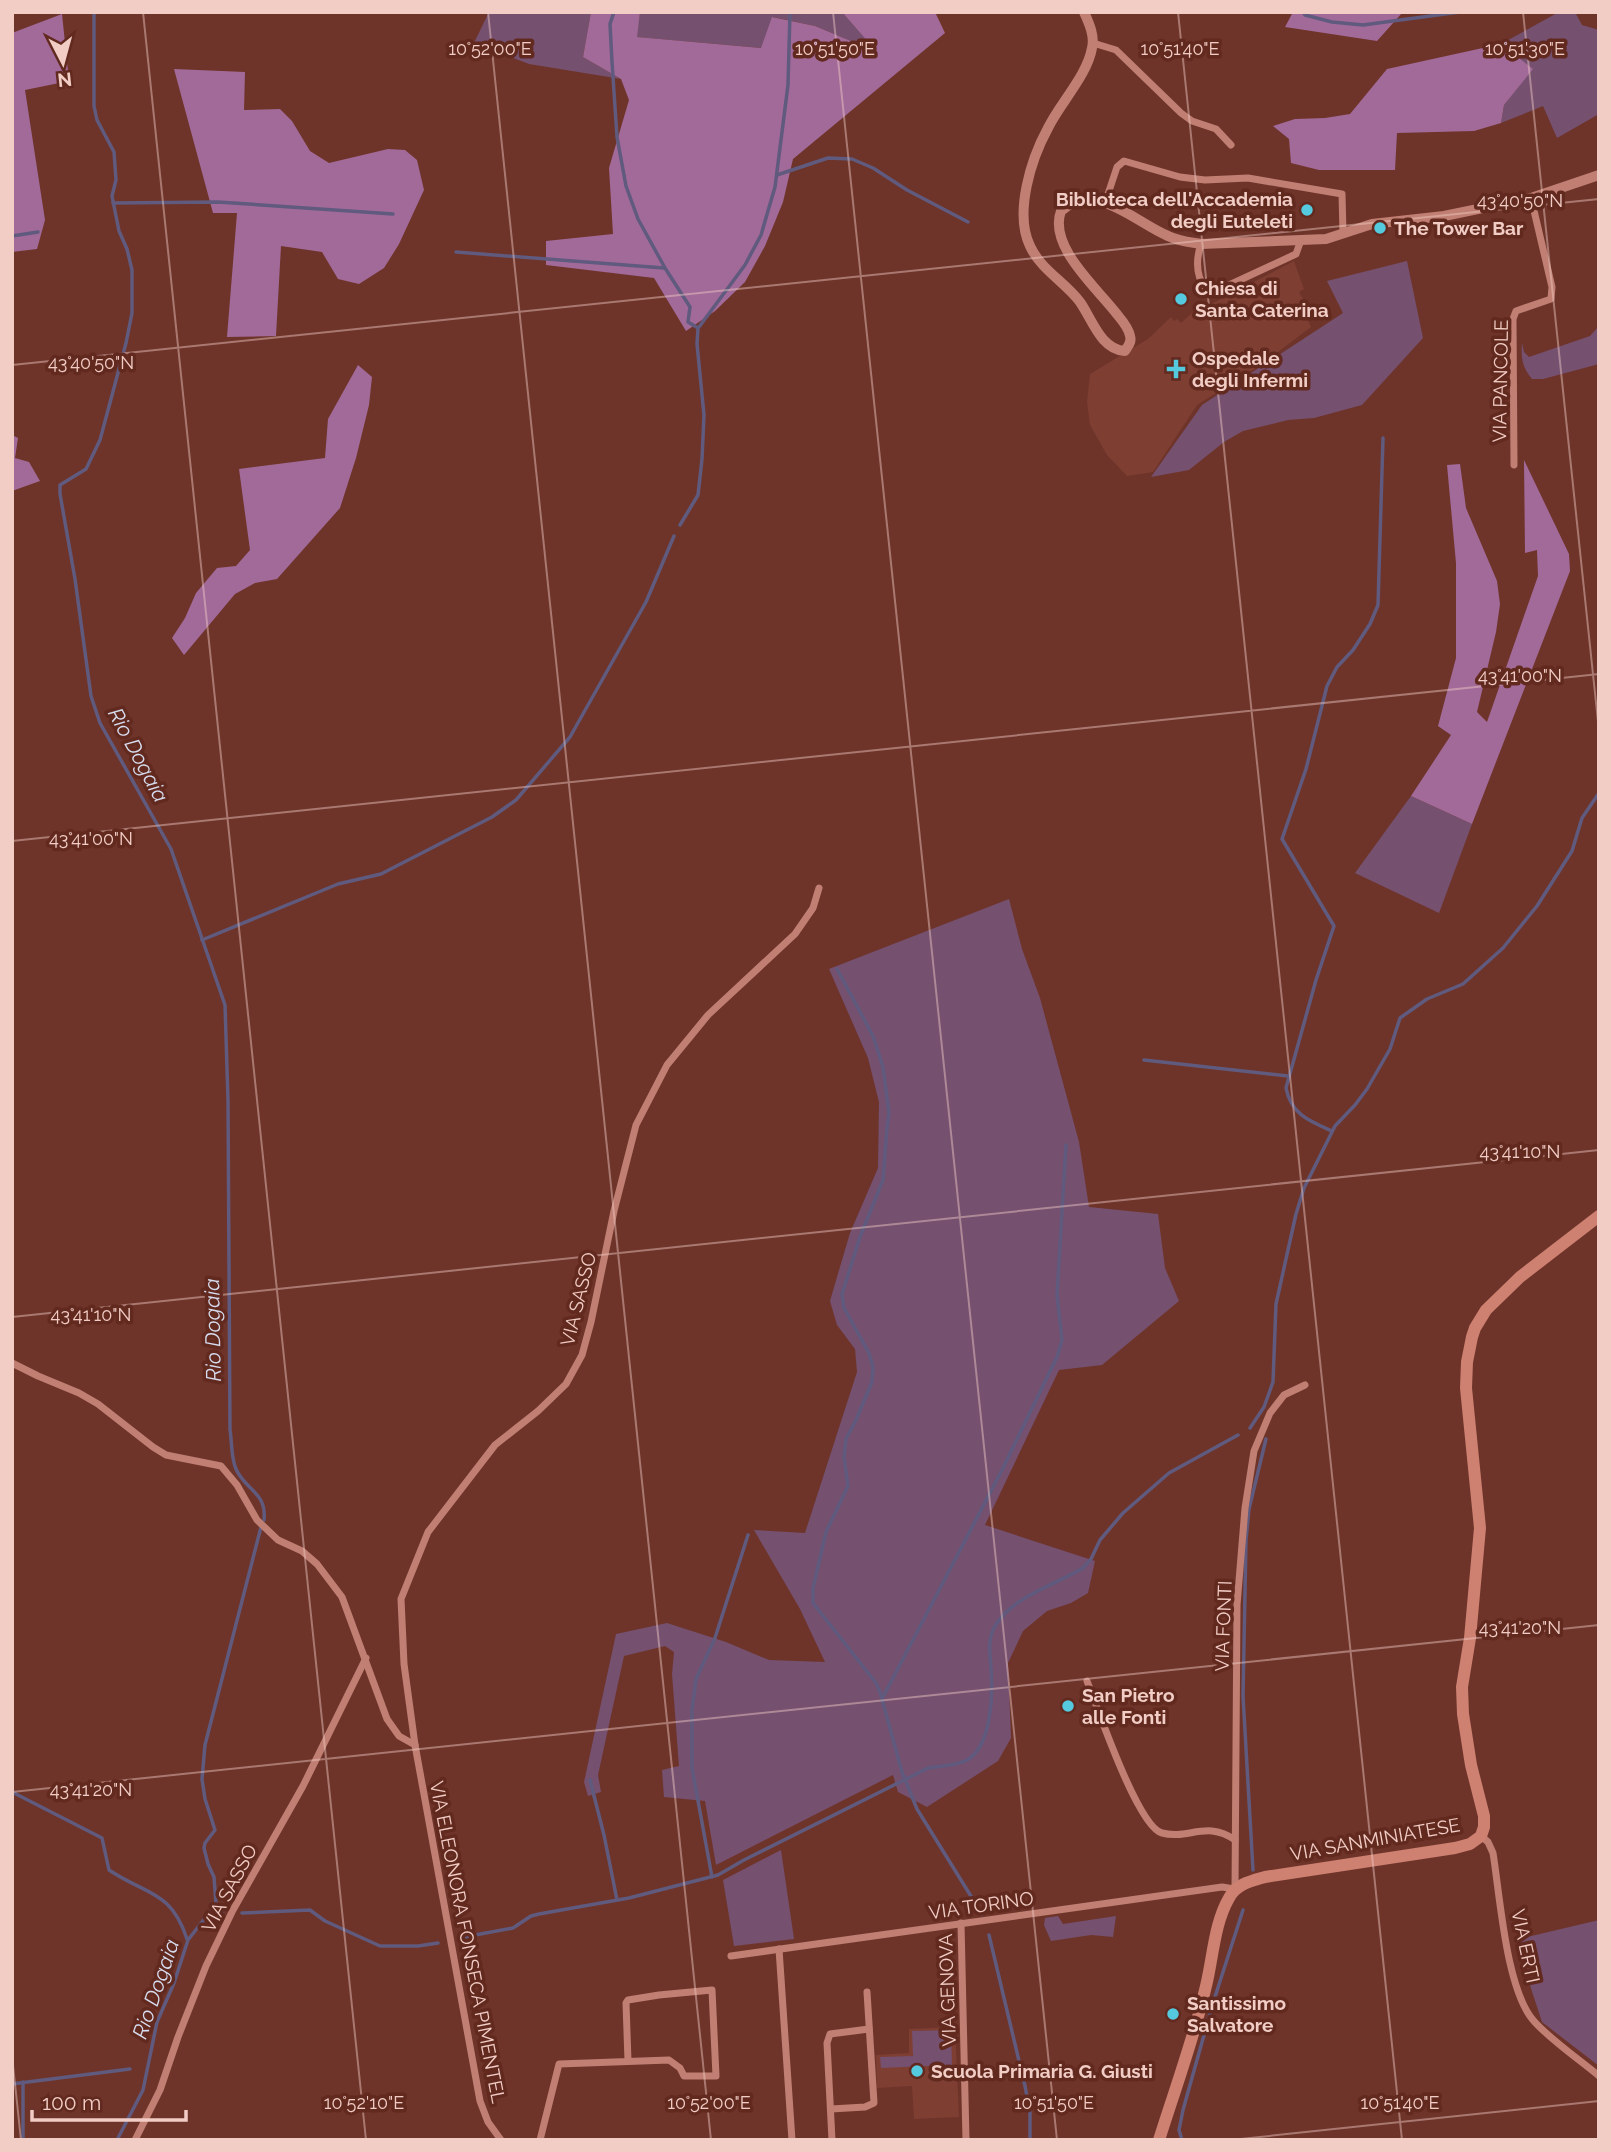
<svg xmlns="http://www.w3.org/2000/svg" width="1611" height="2152" viewBox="0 0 1611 2152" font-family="Raleway,sans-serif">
<rect width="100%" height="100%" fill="#6e342a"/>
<g fill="#7e3e32">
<polygon points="1294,261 1304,289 1299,292 1303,299 1300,301 1311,327 1262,364 1197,405 1153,472 1127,476 1107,455 1090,425 1087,402 1090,374 1148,339 1171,317 1174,321 1177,319 1181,323 1205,301 1209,305"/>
<polygon points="955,2027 959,2117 914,2119 912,2086 877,2088 876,2055 909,2053 909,2029"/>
</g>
<g fill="#75506f">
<polygon points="489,12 591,12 583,57 621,79 529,64 474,43"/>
<polygon points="640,12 842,12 879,53 815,26 773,17 762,48 636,37"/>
<polygon points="1559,12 1575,12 1582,25 1599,30 1599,114 1557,138 1543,106 1501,123 1504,105 1532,69 1501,44"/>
<polygon points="1407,261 1423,338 1362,405 1314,418 1288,420 1243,431 1224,442 1189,470 1151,477 1202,405 1343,313 1327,281"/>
<path d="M1599,326V364L1543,379H1532C1522,367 1521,358 1522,343L1524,352L1529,357L1590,336Z"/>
<polygon points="1411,796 1472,824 1439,913 1355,873"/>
<polygon points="1009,899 1022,949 1040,998 1079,1142 1089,1207 1158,1214 1165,1268 1179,1301 1102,1365 1059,1370 985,1525 1095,1561 1088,1593 1071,1603 1047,1611 1023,1631 1008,1663 1011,1738 998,1761 927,1807 898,1792 893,1775 716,1865 705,1801 664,1797 662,1770 679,1766 672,1674 674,1652 665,1646 624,1656 598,1775 601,1792 588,1796 584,1782 616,1634 667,1623 726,1642 769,1660 825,1662 800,1609 754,1530 805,1533 857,1372 855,1349 837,1325 830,1301 850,1233 878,1168 879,1102 868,1058 829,969"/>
<polygon points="781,1850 794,1939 734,1946 723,1880"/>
<polygon points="1058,1916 1063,1924 1116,1916 1113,1937 1091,1935 1051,1941 1044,1925 1045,1918"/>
<polygon points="1599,1920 1599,2066 1542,2022 1515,1940"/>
<polygon points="951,2030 952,2065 881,2068 880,2057 913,2056 912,2031"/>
</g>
<g fill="#a26a99">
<polygon points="591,12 640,12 637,37 761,48 772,17 815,26 877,52 842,12 935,12 945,33 793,159 783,202 765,246 745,282 715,311 686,331 654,278 546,265 546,241 613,234 609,168 629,100 621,79 583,57"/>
<polygon points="1293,12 1406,12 1402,13 1377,41 1285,27"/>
<polygon points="62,14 69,81 25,90 45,220 37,249 12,252 12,33"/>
<polygon points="1501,44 1533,69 1504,105 1501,123 1474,131 1397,133 1395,170 1319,170 1291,163 1289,139 1273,126 1295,119 1325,118 1350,114 1387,69"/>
<polygon points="174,69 245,72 244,110 280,109 292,121 310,151 329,163 388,149 405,150 417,160 424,190 399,244 384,268 359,284 338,279 322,252 281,246 276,336 227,337 237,213 213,213"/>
<polygon points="358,365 372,377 369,405 356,458 340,508 277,579 255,583 235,594 184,655 172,638 185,618 196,593 217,568 236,566 250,550 239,469 325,458 328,419"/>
<polygon points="12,435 18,438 15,458 29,462 40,481 12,491"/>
<polygon points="1524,460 1569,554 1570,571 1472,824 1411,796 1451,735 1438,726 1456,658 1456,563 1447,465 1460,464 1466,508 1497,581 1500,604 1496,632 1477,712 1487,722 1538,576 1537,550 1525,553"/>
</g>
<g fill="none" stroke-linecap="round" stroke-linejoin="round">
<g stroke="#5f5a7e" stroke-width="3.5">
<path d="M94,12V106L97,120L114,152L116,180L112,196L119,231L127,249L132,270V313L126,343L100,440L86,469L60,485V494L75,579L91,696L100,723L171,849L225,1005L228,1100L230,1430C232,1442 231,1458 236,1469C245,1490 267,1492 264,1520"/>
<polyline points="614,12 610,24 612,62 617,137 626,186 638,219 665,268 690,307 688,322 698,328 697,344 704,415 702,459 698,495 680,525"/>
<polyline points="1303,12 1305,15 1332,22 1363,25 1460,12"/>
<polyline points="777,175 828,158 852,159 873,168 907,190 968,222"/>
<polyline points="113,203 218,202 393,214"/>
<polyline points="12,236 38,232"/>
<polyline points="456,252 664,268"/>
<polyline points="699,327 745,265 761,235 775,187 788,85 790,12"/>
<polyline points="202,940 338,884 381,874 492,817 516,800 570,737 646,602 674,536"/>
<polyline points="837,969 873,1036 883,1067 889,1113 887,1128 883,1180 860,1237 842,1294 844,1308 869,1353 873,1367 872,1382 856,1420 846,1439 844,1457 848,1486 826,1532 813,1588 813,1603 876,1683 880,1692 902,1772 917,1809 982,1914"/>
<polyline points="1144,1060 1288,1076"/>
<path d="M1332,1131C1309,1121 1291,1114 1286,1088L1316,980L1334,926L1282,839L1306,769L1327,686L1337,667L1353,650L1370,624L1378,605L1383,438"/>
<polyline points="1250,1428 1264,1407 1273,1382 1276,1304 1296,1214 1304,1188 1335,1126 1355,1105 1367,1089 1390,1049 1400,1018 1427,999 1463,984 1503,948 1537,906 1572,851 1582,818 1599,793"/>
<polyline points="883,1697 1002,1470 1057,1357 1062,1340 1057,1295 1066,1145"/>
<polyline points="590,1780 604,1835 617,1900"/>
<path d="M12,1792L102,1838L109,1870C146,1895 171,1890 187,1939"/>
<polyline points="1253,1870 1243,1696 1246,1540 1249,1509 1266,1439"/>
<polyline points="712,1877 692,1768 692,1710 696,1679 715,1638 748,1535"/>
<polyline points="212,1909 223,1911"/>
<polyline points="242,1913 310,1910 325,1921 380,1946 418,1946 438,1943"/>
<polyline points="989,1935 1025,2086 1030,2112 1030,2140"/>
<path d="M459,1938L513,1928L531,1916L539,1914L629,1898L718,1875L744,1860L928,1768C939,1766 954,1766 965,1761C992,1749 993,1693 991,1668C990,1653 987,1640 995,1626C1012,1597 1055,1585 1083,1568L1091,1559L1100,1540L1123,1513L1169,1473L1238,1435"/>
<polyline points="12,2084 130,2069"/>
<polyline points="23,2140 23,2082"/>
<polyline points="117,2140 143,2090 157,2022 174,1983 188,1940 216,1904 214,1877 208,1864 204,1848 205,1843 215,1830 205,1799 202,1779 205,1745 261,1527"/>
<polyline points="1182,2140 1179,2130 1183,2110 1213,2003 1243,1910"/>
</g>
<g stroke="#c07f72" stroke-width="7">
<polyline points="1093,43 1116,50 1181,113 1192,121 1216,129 1231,145"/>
<polyline points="1105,203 1117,167 1124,161 1180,177 1205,180 1248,178 1342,194 1343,233"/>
<path d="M1201,244C1196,259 1196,275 1205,288L1214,292L1296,254L1301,240"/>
<polyline points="1514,465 1513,319 1516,311 1551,299 1552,287 1531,198"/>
<polyline points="12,1363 38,1376 79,1393 98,1404 153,1447 166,1455 221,1466 237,1485 257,1520 278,1540 302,1551 317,1564 342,1597 387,1719 399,1736 415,1745"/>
<path d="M1087,1681C1098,1709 1138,1827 1162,1833C1188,1840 1207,1820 1235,1840"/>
<path d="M1481,1836L1488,1842L1493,1853C1500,1896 1506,1988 1533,2020C1548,2038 1580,2060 1599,2076"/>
<polyline points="961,1923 966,2140"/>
<polyline points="779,1949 792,2140"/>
<polyline points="731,1956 1222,1887 1235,1889 1237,1605 1245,1508 1254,1451 1270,1413 1284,1395 1305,1385"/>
<polyline points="831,2109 865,2107 874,2103 867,1992"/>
<polyline points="135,2140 160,2090 178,2037 206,1966 233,1910 303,1786 366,1658"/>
<polyline points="501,2140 488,2122 480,2101 415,1745 404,1664 401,1599 428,1532 495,1445 538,1411 566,1384 582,1355 591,1322 614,1211 636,1125 667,1065 708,1015 795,934 813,908 819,888"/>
<polyline points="540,2140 559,2064 669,2060 680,2068 684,2076 716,2076 712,1990 659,1995 628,2000 626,2003 628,2061"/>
<polyline points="832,2140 827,2043 830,2034 869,2029"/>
</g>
<path stroke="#c07f72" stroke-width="10" d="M1084,12C1089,23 1095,36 1092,48C1087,76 1060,103 1048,128C1031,159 1014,213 1030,246C1041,270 1065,282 1080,302C1092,319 1101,350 1125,351C1128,346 1132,342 1130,336C1129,328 1121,319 1116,313C1096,287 1048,246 1061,211C1095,180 1136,223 1168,236C1178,241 1189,242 1201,244L1326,239L1372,224L1444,216L1531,198L1599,175"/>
<path stroke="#ce8071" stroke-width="12" d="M1159,2140C1175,2089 1194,2038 1206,1986C1213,1958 1214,1924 1229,1898C1236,1884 1251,1881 1265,1877L1455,1848L1470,1844L1481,1836L1484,1827V1816L1471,1765L1463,1714L1462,1687L1470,1638L1480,1528L1466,1388L1467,1362L1472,1337L1475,1328L1486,1310L1520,1277L1599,1216"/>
</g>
<path fill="none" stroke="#f1cdc5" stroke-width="2" stroke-opacity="0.45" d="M143,12L366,2140M488,12L711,2140M833,12L1057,2140M1178,12L1402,2140M1523,12L1599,731M12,365L1599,199M12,841L1599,674M12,1317L1599,1150M12,1792L1599,1625M12,2056L21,2140M1231,2140L1599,2101"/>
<g fill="#55cadf" stroke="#62291f" stroke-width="2.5">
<circle cx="1307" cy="210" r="7"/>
<circle cx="1380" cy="228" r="7"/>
<circle cx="1181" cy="299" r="7"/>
<path d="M1172.5 358.5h7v7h7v7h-7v7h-7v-7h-7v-7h7z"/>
<circle cx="1068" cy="1706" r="7"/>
<circle cx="1173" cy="2014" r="7"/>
<circle cx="917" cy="2071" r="7"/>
</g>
<g text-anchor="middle" stroke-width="7" stroke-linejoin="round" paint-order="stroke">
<g font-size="19" font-weight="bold" fill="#f1cdc5" stroke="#62291f" text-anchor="start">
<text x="1293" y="206" text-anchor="end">Biblioteca dell'Accademia<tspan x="1293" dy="22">degli Euteleti</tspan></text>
<text x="1394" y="235">The Tower Bar</text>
<text x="1195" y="295">Chiesa di<tspan x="1195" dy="22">Santa Caterina</tspan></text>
<text x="1192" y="365">Ospedale<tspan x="1192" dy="22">degli Infermi</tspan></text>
<text x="1082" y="1702">San Pietro<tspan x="1082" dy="22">alle Fonti</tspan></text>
<text x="1187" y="2010">Santissimo<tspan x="1187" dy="22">Salvatore</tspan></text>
<text x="931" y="2078">Scuola Primaria G. Giusti</text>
</g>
<g font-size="19" fill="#f1cdc5" stroke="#62291f">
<text transform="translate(1500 381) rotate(-89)" y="7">VIA PANCOLE</text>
<text transform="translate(578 1299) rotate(-76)" y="7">VIA SASSO</text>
<text transform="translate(1223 1626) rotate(-88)" y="7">VIA FONTI</text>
<text transform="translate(1375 1839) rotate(-10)" y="7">VIA SANMINIATESE</text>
<text transform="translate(229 1888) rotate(-62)" y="7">VIA SASSO</text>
<text transform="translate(981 1905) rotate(-8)" y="7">VIA TORINO</text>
<text transform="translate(468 1942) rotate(79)" y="7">VIA ELEONORA FONSECA PIMENTEL</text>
<text transform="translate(1526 1946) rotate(78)" y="7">VIA ERTI</text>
<text transform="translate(947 1990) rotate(-92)" y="7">VIA GENOVA</text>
</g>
<g font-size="21" font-style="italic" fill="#d7ddef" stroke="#62291f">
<text transform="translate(138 755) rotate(62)" y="7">Rio Dogaia</text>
<text transform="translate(213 1330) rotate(-91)" y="7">Rio Dogaia</text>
<text transform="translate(156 1989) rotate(-71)" y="7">Rio Dogaia</text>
</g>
</g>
<g font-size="18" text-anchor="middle" fill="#f1cdc5" stroke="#62291f" stroke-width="7" stroke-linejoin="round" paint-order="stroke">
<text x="490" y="55">10°52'00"E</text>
<text x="835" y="55">10°51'50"E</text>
<text x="1180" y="55">10°51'40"E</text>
<text x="1525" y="55">10°51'30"E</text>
<text x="1520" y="207">43°40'50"N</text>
<text x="91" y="369">43°40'50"N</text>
<text x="1520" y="682">43°41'00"N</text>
<text x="91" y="845">43°41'00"N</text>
<text x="1520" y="1158">43°41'10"N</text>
<text x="91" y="1321">43°41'10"N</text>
<text x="1520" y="1634">43°41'20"N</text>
<text x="91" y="1796">43°41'20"N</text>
<text x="364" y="2109">10°52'10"E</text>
<text x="709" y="2109">10°52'00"E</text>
<text x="1054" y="2109">10°51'50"E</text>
<text x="1400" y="2109">10°51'40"E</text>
</g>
<rect width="1611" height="2152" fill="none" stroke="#f1cdc5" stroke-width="28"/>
<g transform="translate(63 63) rotate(174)" stroke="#62291f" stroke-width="5" paint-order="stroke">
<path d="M0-5L12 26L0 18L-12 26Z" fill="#f1cdc5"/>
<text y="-10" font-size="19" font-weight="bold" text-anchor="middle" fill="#f1cdc5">N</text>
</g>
<path d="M32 2110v10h154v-10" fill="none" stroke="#f1cdc5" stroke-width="3.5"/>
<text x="42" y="2110" font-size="21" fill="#f1cdc5" stroke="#62291f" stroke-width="5" paint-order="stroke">100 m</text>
</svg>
